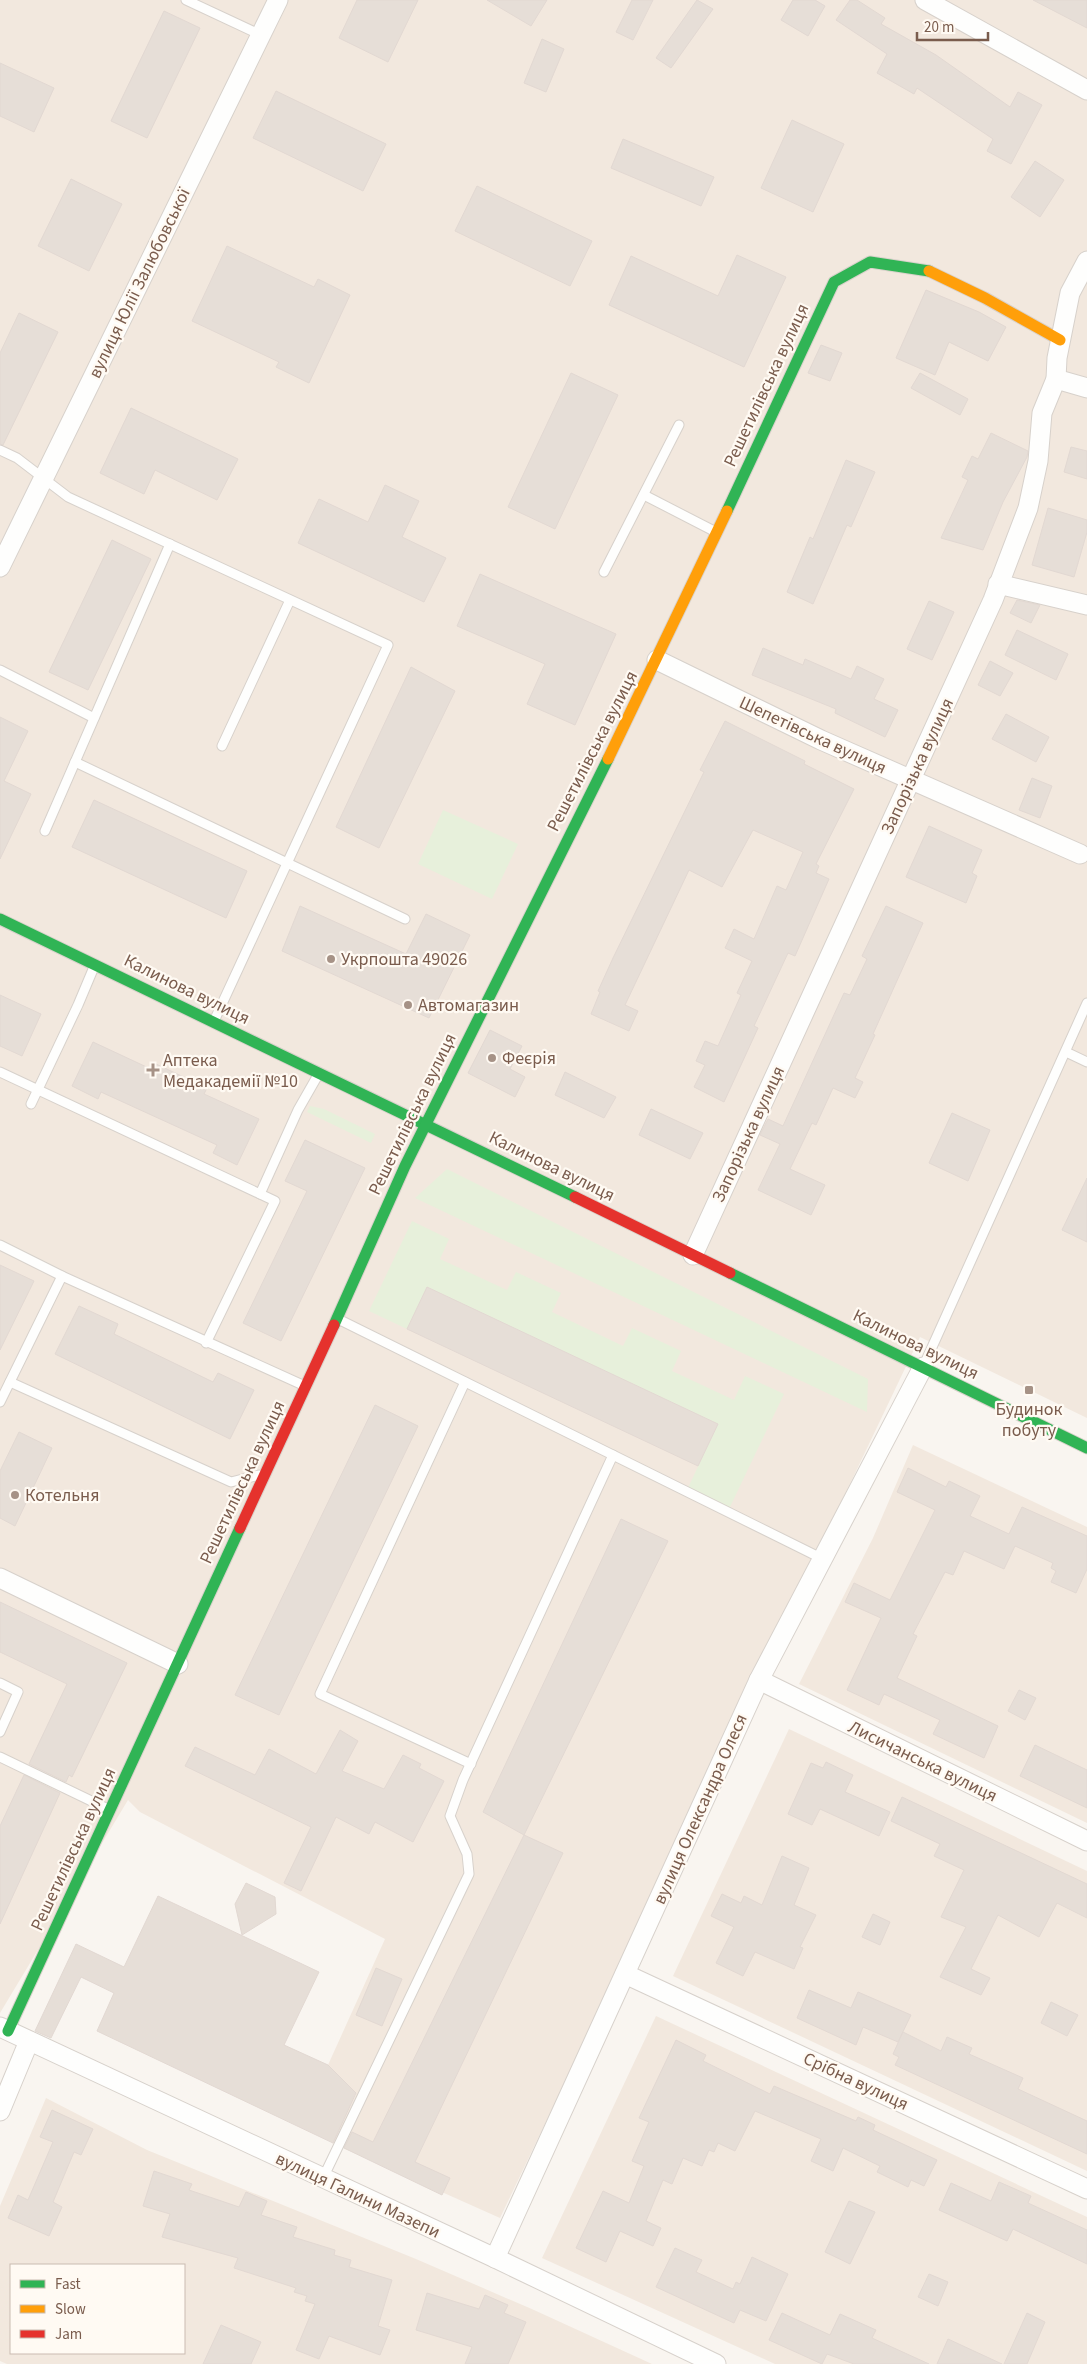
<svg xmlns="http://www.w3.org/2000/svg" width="1087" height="2364" viewBox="0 0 1087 2364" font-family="'Source Sans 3',sans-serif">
<rect width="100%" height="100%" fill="#f9f5f0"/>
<g fill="#f2e8de" fill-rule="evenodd">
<polygon points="0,0 1087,0 1087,1418 920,1337 500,2218 332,2143 356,2094 328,2065 385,1939 140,1812 128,1800 0,2013"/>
<polygon points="913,1445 1087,1527 1087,1823 799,1684 873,1538"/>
<polygon points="789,1729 1087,1871 1087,2171 673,1976"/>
<polygon points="656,2016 1087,2217 1087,2364 775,2364 542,2258"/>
<path d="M46,2098L147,2150L416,2259L534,2310L652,2364H7L0,2361V2206ZM11,2265H184V2353H11Z"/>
</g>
<g fill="#e7f0db">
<polygon points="443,810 518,844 492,899 418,864"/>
<polygon points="310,1106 324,1109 375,1134 371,1143 307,1112"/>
<polygon points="447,1169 868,1379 867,1412 415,1198"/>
<polygon points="412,1221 449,1239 440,1259 507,1290 516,1272 561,1293 552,1312 623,1346 632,1328 681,1351 672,1371 734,1400 745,1376 784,1394 729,1509 687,1490 718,1424 427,1287 407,1329 369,1311"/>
</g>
<g fill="#e6ded7" stroke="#e2d8d2">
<polygon points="357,0 418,0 388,62 339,38"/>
<polygon points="487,0 547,0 531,26"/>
<polygon points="632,0 653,0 633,40 616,32"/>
<polygon points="697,0 713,9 671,68 656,58"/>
<polygon points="793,0 815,0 825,6 808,36 781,20"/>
<polygon points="850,0 857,0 885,18 881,24 936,55 1010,107 1018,92 1042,105 1011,164 987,151 993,139 917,88 914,94 877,73 887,54 836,20"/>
<polygon points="1033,0 1087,0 1087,28"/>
<polygon points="164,11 200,28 147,138 111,121"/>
<polygon points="542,39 564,49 546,92 524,83"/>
<polygon points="0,63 54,88 34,132 0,116"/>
<polygon points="276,91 386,144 363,191 253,138"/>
<polygon points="792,120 844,144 813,212 761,188"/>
<polygon points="623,139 714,177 701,206 611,168"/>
<polygon points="1035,161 1064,180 1040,217 1011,197"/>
<polygon points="71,179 122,204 89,271 38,246"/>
<polygon points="477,186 592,241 570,286 455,231"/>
<polygon points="227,246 314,287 318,279 350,295 309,383 276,367 279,362 192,321"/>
<polygon points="737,255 786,277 744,367 609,305 631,256 718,296"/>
<polygon points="926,290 979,312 1006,327 988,361 949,342 935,375 896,358"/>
<polygon points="19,313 58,332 3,445 0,444 0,353"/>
<polygon points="821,345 842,353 830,381 808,373"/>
<polygon points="571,373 618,395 555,529 508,507"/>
<polygon points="920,373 968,399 960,415 911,388"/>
<polygon points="131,408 238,459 217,500 155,470 144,494 100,473"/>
<polygon points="991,433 1028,451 1027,457 1003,502 983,550 941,538 968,480 962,477 972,456 978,459"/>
<polygon points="1071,447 1087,451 1087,479 1064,472"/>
<polygon points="846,460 875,472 851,527 847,525 813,604 787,592 810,537 813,539"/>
<polygon points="385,485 419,501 402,537 446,558 424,602 298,543 319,499 368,522"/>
<polygon points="1048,508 1087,520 1087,532 1074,577 1032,565"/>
<polygon points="112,540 151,559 88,690 49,672"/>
<polygon points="480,574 616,634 575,725 527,704 545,664 457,626"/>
<polygon points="1017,600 1040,605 1031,623 1010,613"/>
<polygon points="929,601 954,612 932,660 907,649"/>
<polygon points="1017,630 1068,654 1056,680 1005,655"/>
<polygon points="763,648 803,665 805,659 851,679 857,666 884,679 874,699 898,710 885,737 835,713 836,709 752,675"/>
<polygon points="990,661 1013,673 1000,696 978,685"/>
<polygon points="411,667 455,691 379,848 336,827"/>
<polygon points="1006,714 1049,737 1036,762 992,739"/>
<polygon points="0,717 28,731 4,781 31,794 0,859"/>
<polygon points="725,721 805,761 804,764 854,789 816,864 819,866 816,873 829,879 795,956 788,953 754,1026 758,1028 724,1102 694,1087 705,1065 696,1061 705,1041 718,1046 741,995 737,993 752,961 725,948 734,929 754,939 777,886 786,890 803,852 753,830 722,887 689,870 625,1005 638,1011 629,1031 591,1014 600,992 598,991 613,958 704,772 700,770"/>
<polygon points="1032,778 1052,786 1040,818 1019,810"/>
<polygon points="94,800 247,871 226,918 72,847"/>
<polygon points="929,826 982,850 972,873 977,876 966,903 906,877"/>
<polygon points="300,906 406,954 426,914 470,935 429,1018 282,951"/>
<polygon points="886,906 923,923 873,1034 875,1035 855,1078 863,1082 855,1098 833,1088 816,1125 812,1123 790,1169 825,1185 811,1215 758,1190 780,1144 760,1135 768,1119 783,1126 844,993 850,995 867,959 862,956"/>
<polygon points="0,995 41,1014 22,1056 0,1046"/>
<polygon points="490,1030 522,1046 510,1069 525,1077 515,1097 468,1073"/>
<polygon points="93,1042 153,1070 156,1064 207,1088 204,1094 259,1119 237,1165 213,1153 217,1145 101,1092 98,1099 72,1086"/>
<polygon points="565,1072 616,1097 604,1118 555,1095"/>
<polygon points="651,1109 703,1133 690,1159 639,1135"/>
<polygon points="952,1113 990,1130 968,1181 929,1163"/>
<polygon points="305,1140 365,1168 281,1341 243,1323 307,1191 285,1181"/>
<polygon points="1087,1178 1087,1242 1062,1230"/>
<polygon points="0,1265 34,1281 0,1350"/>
<polygon points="427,1287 718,1424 698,1466 407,1329"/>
<polygon points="79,1306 118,1324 114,1334 213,1382 218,1373 254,1390 230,1439 55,1354"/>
<polygon points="375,1405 418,1426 279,1715 235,1695"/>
<polygon points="19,1432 52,1448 15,1526 0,1518 0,1471"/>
<polygon points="908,1468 946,1487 949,1481 980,1496 970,1516 1009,1534 1022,1507 1087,1536 1087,1569 1076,1593 1051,1582 1056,1571 1051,1568 1053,1563 1015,1546 1004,1569 964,1551 953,1575 945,1572 913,1634 917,1636 897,1678 998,1726 984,1758 933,1734 940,1720 884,1694 879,1705 847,1690 881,1618 845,1602 854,1583 890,1600 935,1510 897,1492"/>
<polygon points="621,1519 668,1541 524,1835 483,1812"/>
<polygon points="0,1602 127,1663 72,1777 69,1775 66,1782 29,1764 67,1684 0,1652"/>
<polygon points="1019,1690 1036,1698 1025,1720 1008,1711"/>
<polygon points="340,1730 358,1741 342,1771 384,1789 403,1755 421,1764 419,1768 444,1781 413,1842 375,1822 369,1834 336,1817 301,1891 284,1883 311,1827 185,1766 195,1747 255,1775 269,1749 316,1774"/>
<polygon points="1035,1745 1087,1770 1087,1808 1020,1776"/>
<polygon points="826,1762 853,1775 845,1792 890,1812 879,1836 820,1809 812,1825 788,1814 811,1763 823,1768"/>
<polygon points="24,1775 60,1793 0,1924 0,1826"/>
<polygon points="902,1797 1087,1884 1087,1918 1057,1903 1039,1937 998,1915 971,1969 990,1978 981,1995 940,1977 966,1927 941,1917 964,1870 934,1856 940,1844 891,1821"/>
<polygon points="524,1835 563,1853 415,2162 450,2178 442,2195 344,2148 352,2132 373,2142"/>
<polygon points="782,1856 809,1868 794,1905 816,1915 800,1947 803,1948 794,1969 755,1952 743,1976 716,1963 734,1927 711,1916 722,1894 741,1903 744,1896 762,1905"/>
<polygon points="246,1883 275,1897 276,1914 242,1935 235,1904"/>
<polygon points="158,1896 319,1972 284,2045 328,2065 356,2093 333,2143 97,2031 114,1993 81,1977 51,2038 35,2031 76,1944 124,1967"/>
<polygon points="873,1914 890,1922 880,1945 862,1937"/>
<polygon points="376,1968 402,1979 382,2026 356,2015"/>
<polygon points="809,1990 851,2008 858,1992 911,2015 898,2042 863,2027 856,2045 797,2018"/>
<polygon points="1051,2002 1078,2015 1067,2036 1041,2023"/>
<polygon points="903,2032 941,2051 947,2037 972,2048 969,2054 1023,2078 1018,2089 1087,2121 1087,2154 895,2065 899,2057 893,2054"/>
<polygon points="676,2040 706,2055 703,2061 770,2094 774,2086 856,2121 858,2117 875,2125 873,2130 937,2160 924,2186 911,2180 908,2187 877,2172 880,2166 843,2148 833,2171 811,2161 821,2139 755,2111 735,2151 718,2143 714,2152 709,2150 702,2166 683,2158 672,2184 663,2180 646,2221 661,2228 653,2246 620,2231 606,2262 576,2248 603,2191 629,2203 644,2166 632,2161 649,2122 639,2118"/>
<polygon points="52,2110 93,2129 81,2155 74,2152 53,2202 62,2207 49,2236 8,2218 18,2195 28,2200 53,2142 40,2137"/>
<polygon points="154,2171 192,2184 189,2190 239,2207 246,2192 267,2201 261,2215 297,2227 293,2237 335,2250 334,2255 351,2260 349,2267 392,2280 378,2326 390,2330 380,2355 329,2336 319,2359 296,2350 315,2304 305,2301 307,2296 294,2292 296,2288 234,2268 238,2258 162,2237 170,2214 143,2206"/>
<polygon points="999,2182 1031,2196 1028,2203 1087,2230 1087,2264 1013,2229 1007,2241 939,2210 951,2183 991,2201"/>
<polygon points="849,2201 875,2212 850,2264 825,2252"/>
<polygon points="675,2248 702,2260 696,2272 733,2289 736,2282 740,2284 752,2257 788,2274 766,2321 740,2310 734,2323 656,2287"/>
<polygon points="929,2274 948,2282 938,2306 918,2297"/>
<polygon points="427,2293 479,2309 485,2295 508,2305 504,2313 526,2322 508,2364 465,2364 472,2347 416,2330"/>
<polygon points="782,2313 830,2335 840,2314 876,2330 872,2338 929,2364 854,2364 827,2354 822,2364 769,2340"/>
<polygon points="1027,2313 1045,2322 1027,2364 1004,2364"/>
<polygon points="221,2325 261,2342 251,2364 203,2364"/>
<polygon points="948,2339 1002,2364 937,2364"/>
</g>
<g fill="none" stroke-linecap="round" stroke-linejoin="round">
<defs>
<g id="lane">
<polyline points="186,0 261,35"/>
<polyline points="0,450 17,458 68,497 388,645 215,1019"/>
<polyline points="644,495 714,531"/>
<polyline points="604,572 679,425"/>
<polyline points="0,670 94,718"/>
<polyline points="222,746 290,600"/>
<polyline points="75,762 405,919"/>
<polyline points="45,831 170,544"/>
<polyline points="1066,1052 1087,1062"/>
<polyline points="0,1072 275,1201 206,1343"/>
<polyline points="31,1104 78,1005 94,967"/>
<polyline points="260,1194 298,1110 318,1075"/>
<polyline points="0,1245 62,1276 305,1386"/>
<polyline points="340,1320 823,1559"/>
<polyline points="924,1365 1087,1003"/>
<polyline points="10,1382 231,1482 259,1475"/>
<polyline points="465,1382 320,1694 471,1764"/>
<polyline points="0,1402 62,1276"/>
<polyline points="0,1683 18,1692 0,1732"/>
<polyline points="0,1757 108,1809"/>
<polyline points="323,2178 469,1874 467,1854 450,1816 463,1780 613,1455"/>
</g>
<g id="street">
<polyline points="925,0 1087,90"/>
<polyline points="1056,379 1087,388"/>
<polyline points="0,567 278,0"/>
<polyline points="998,584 1087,605"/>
<polyline points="657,660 821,740 1080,854"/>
<polyline points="693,1255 993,600 1028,508 1038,461 1042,413 1056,379 1057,358 1070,293 1087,261"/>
<polyline points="0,1578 178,1664"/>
<polyline points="759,1680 1087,1841"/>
<polyline points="625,1974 1087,2189"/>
<polyline points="0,2027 495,2258 716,2364"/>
<polyline points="0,2111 29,2041"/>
<polyline points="495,2258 759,1680 923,1367"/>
</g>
<g id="fast">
<polyline points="727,511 834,282 870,262 929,271"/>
<polyline points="0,919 575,1197"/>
<polyline points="730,1273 1087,1448"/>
<polyline points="334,1325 405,1166 608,759"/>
<polyline points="8,2031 240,1528"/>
</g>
<g id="slow">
<polyline points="929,271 985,298 1060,340"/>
<polyline points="608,759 727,511"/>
</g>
<g id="jam">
<polyline points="575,1197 730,1273"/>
<polyline points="240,1528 334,1325"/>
</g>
</defs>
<use href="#lane" stroke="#d7d1cb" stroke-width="11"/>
<use href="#street" stroke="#d7d1cb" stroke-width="21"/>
<use href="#fast" stroke="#d9d2cb" stroke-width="13"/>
<use href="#slow" stroke="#d9d2cb" stroke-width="13"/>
<use href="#jam" stroke="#d9d2cb" stroke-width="13"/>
<use href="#lane" stroke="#fefefd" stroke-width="9"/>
<use href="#street" stroke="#fefefd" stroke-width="19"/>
<use href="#fast" stroke="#30b455" stroke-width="11"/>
<use href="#slow" stroke="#ff9f0a" stroke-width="11"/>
<use href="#jam" stroke="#e5322d" stroke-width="11"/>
</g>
<g fill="#a69286" stroke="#fffaf3" stroke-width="2">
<circle cx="331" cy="959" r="5"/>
<circle cx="408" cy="1005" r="5"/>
<circle cx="492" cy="1058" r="5"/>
<path d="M150.5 1062.5h5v5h5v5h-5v5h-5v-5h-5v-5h5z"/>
<rect x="1024" y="1385" width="10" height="10" rx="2.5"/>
<circle cx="15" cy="1495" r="5"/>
</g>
<g text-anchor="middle" stroke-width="4.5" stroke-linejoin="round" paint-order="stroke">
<g font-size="18" fill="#7a5c4d" stroke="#fffaf3">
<text transform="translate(139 283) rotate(-64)" y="6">вулиця Юлії Залюбовської</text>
<text transform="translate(766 385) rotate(-65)" y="6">Решетилівська вулиця</text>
<text transform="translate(813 735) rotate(25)" y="6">Шепетівська вулиця</text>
<text transform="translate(592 751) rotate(-63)" y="6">Решетилівська вулиця</text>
<text transform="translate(917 766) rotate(-65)" y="6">Запорізька вулиця</text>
<text transform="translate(187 989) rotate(26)" y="6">Калинова вулиця</text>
<text transform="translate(412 1114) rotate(-64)" y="6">Решетилівська вулиця</text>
<text transform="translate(748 1134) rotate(-65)" y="6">Запорізька вулиця</text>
<text transform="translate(552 1166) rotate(26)" y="6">Калинова вулиця</text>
<text transform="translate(916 1344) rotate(26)" y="6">Калинова вулиця</text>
<text transform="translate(242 1482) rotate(-65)" y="6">Решетилівська вулиця</text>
<text transform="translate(923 1761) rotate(26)" y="6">Лисичанська вулиця</text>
<text transform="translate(700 1809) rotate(-66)" y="6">вулиця Олександра Олеся</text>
<text transform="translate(73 1849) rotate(-65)" y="6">Решетилівська вулиця</text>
<text transform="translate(856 2081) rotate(25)" y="6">Срібна вулиця</text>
<text transform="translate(358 2195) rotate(25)" y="6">вулиця Галини Мазепи</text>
</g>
<g font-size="18" fill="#7a5c4d" stroke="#fffaf3" text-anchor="start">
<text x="341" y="965">Укрпошта 49026</text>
<text x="418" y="1011">Автомагазин</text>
<text x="502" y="1064">Феєрія</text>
<text x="163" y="1066">Аптека<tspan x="163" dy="21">Медакадемії №10</tspan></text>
<text x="1029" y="1415" text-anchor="middle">Будинок<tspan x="1029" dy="21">побуту</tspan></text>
<text x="25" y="1501">Котельня</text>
</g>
</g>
<rect x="10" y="2264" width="175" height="90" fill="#fffaf3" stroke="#cabbb1"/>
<rect x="20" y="2280" width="25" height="8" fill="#30b455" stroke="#cabbb1"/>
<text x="55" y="2289" font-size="15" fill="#7a5c4d">Fast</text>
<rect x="20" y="2305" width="25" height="8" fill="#ff9f0a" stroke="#cabbb1"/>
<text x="55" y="2314" font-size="15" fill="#7a5c4d">Slow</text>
<rect x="20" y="2330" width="25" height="8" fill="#e5322d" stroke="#cabbb1"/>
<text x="55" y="2339" font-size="15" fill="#7a5c4d">Jam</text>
<path d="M917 32v8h71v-8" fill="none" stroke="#7a5c4d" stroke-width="2.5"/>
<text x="924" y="32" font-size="15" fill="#7a5c4d" stroke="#fffaf3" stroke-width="4" paint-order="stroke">20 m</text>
</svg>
